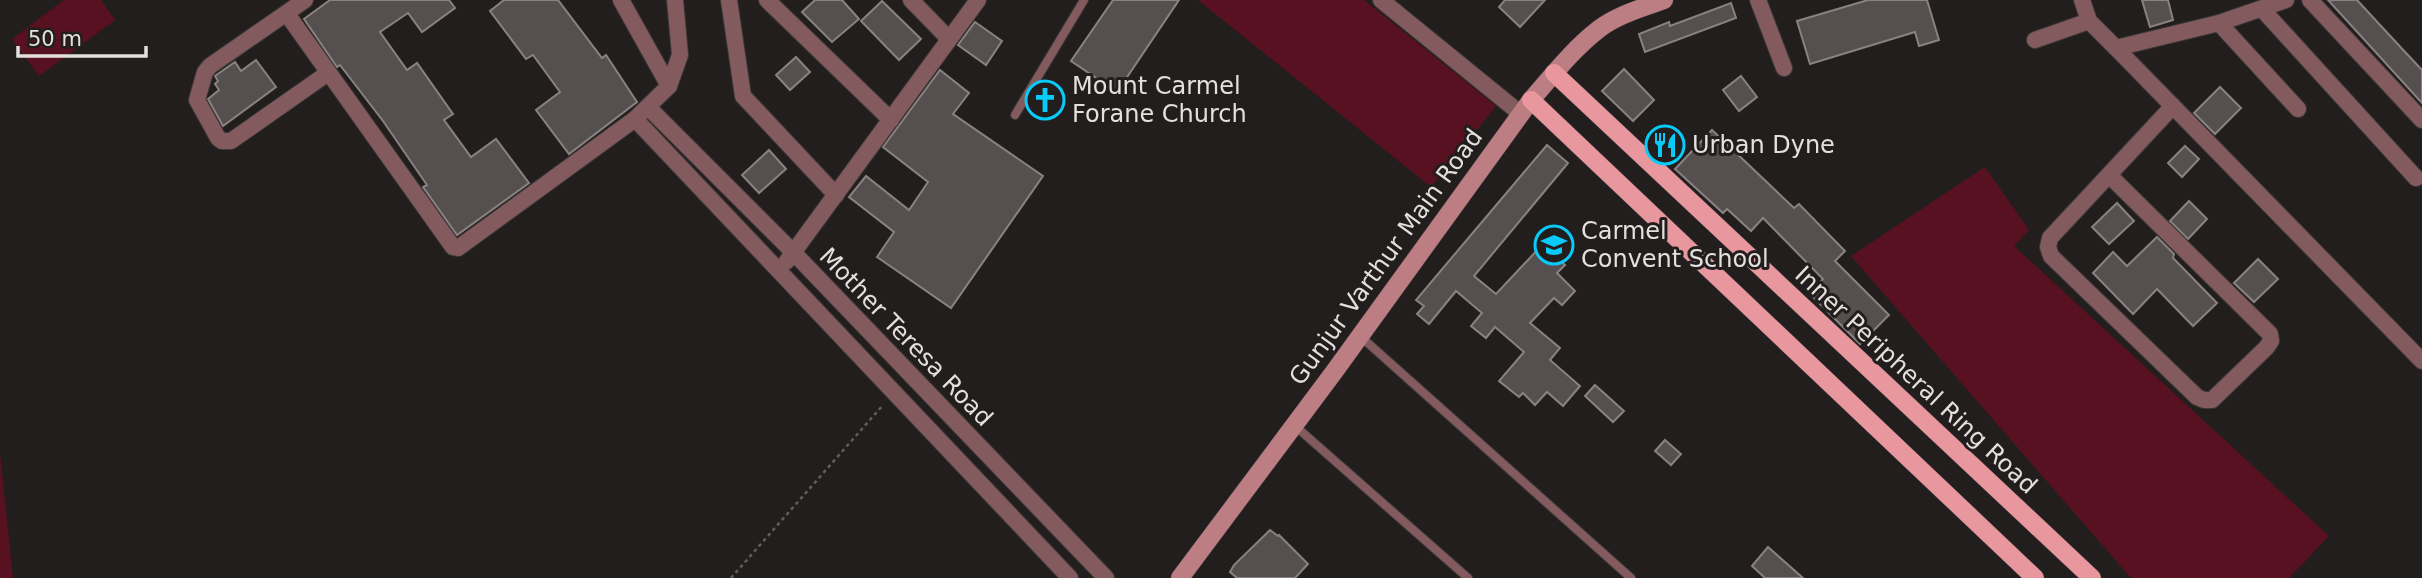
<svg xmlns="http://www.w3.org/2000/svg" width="2422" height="578" viewBox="0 0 2422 578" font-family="'DejaVu Sans',sans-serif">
<rect width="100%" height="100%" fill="#231e1e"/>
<g fill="#581121">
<polygon points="64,0 101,0 115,20 39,76 12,39"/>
<polygon points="1198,0 1364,0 1496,106 1431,187"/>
<polygon points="1985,167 2029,230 2014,246 2329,536 2289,578 2131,578 1851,256"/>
<polygon points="0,453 13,578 0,578"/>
</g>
<g fill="#564f50" stroke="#898282" stroke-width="2">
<polygon points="330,0 449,0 455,8 422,32 408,13 380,32 407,70 417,63 453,114 444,120 471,157 496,139 529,183 457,235 423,187 427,185 383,121 340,65 337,67 304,19"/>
<polygon points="504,0 558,0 602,58 606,55 637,102 569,154 536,110 560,92 533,55 526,59 490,11"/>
<polygon points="815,0 842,0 859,19 832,42 802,12"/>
<polygon points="1113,0 1179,0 1117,92 1071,61"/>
<polygon points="1505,0 1545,0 1520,27 1499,7"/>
<polygon points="1868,0 1927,0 1939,40 1919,46 1915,32 1810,64 1797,21"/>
<polygon points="2142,0 2168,0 2173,20 2150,27"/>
<polygon points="2328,0 2357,0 2406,53 2422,70 2422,103"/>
<polygon points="882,1 921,39 899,60 861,21"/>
<polygon points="1731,3 1736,18 1645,52 1639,34 1669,22 1670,26"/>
<polygon points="975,22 1002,41 986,65 958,45"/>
<polygon points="796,57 810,72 790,90 776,75"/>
<polygon points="256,60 276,87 223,126 208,99 219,90 215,84 218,81 215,76 235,62 241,71"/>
<polygon points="1624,69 1654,100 1633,121 1602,91"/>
<polygon points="940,70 969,93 953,114 1043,176 951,308 877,257 894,232 849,197 866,176 909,210 928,182 883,147"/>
<polygon points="1741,76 1757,97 1739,111 1723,90"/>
<polygon points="2220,87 2241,108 2215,134 2194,113"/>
<polygon points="1712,130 1794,208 1799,204 1845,251 1835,261 1889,315 1860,344 1809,293 1823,279 1763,218 1751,231 1727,209 1723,213 1675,169"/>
<polygon points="1547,145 1568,163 1474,276 1496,294 1542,245 1565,265 1557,273 1575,291 1562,305 1554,298 1530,323 1560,348 1550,360 1580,386 1563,406 1547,392 1535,405 1523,393 1519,397 1499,381 1524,352 1495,327 1486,338 1471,326 1482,313 1456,291 1429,324 1417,314 1424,306 1416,300"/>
<polygon points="2185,146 2199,159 2182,177 2168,163"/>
<polygon points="769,150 786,169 759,193 742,175"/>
<polygon points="2189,201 2207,219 2188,239 2170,221"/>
<polygon points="2117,203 2134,221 2109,244 2092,227"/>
<polygon points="2157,237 2174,254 2173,258 2217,303 2193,326 2157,289 2133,314 2093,273 2113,252 2127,266"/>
<polygon points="2258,259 2278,279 2254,302 2234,283"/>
<polygon points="1595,385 1624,411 1613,422 1585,396"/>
<polygon points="1665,440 1681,454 1671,465 1655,451"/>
<polygon points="1270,530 1278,536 1279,535 1308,564 1295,578 1237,578 1230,572 1234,565"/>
<polygon points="1768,547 1803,578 1765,578 1752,566"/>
</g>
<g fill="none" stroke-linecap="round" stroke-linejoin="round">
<defs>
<g id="lane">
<polyline points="1015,115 1084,0"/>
<polyline points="1360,336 1631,578"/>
<polyline points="1294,425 1468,578"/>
</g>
<g id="street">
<polyline points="305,0 210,66 205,72 197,100 218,138 222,141 231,141 328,73"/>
<polyline points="621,0 669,86"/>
<polyline points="729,0 743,96 836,195"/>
<polyline points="767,0 891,120"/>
<polyline points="911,0 949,39"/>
<polyline points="1381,0 1521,114"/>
<polyline points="1758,0 1784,68"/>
<polyline points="2082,0 2089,21 2116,48 2219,23 2286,0"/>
<polyline points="2310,0 2422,120"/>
<polyline points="2262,9 2416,178"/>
<polyline points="287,14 453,247 458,248 635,119 669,86 680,55 675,0"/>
<polyline points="2219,23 2298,109"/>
<polyline points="2035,40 2089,21"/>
<polyline points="2116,48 2422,361"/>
<polyline points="648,107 793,252 1106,578"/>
<polyline points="635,119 1070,578"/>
<polyline points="2109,175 2270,334 2271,341 2266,348 2212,400 2204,400 2197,397 2051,256 2048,247 2050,238 2173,106"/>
<polyline points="787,261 978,0"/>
</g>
<path id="secondary" d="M1180,578L1334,372L1531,100C1552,76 1573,49 1599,29C1617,15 1642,8 1664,0"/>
<g id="primary">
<polyline points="1554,73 2092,578"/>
<polyline points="1531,100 2035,578"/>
</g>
</defs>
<use href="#lane" stroke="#3e3939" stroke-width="10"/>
<use href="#street" stroke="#3e3939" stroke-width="18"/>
<use href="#secondary" stroke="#3e3939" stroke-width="19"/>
<use href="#primary" stroke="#3e3939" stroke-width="19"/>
<polyline stroke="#625d5d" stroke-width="2.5" stroke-dasharray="3.5 3.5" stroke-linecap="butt" points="731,578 883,405"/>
<use href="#lane" stroke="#835b5f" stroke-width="8"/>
<use href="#street" stroke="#835b5f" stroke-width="16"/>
<use href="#secondary" stroke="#bc7d83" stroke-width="18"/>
<use href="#primary" stroke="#e8979f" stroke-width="18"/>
</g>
<defs>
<symbol id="church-ring" viewBox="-11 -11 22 22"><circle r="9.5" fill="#231e1e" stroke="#08cbf9" stroke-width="1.5"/><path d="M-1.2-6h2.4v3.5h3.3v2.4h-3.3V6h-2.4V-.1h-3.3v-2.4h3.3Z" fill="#08cbf9"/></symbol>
<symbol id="restaurant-ring" viewBox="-11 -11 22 22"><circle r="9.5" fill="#231e1e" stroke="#08cbf9" stroke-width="1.5"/><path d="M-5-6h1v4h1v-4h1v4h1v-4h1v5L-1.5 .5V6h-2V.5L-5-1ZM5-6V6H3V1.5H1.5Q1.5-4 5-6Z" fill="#08cbf9"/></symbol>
<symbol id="school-ring" viewBox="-11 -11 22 22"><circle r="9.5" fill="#231e1e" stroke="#08cbf9" stroke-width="1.5"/><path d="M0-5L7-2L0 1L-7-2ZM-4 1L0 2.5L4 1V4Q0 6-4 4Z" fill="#08cbf9"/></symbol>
</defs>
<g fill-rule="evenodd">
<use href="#church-ring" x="1023" y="78" width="44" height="44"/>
<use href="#restaurant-ring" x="1643" y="123" width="44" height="44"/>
<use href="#school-ring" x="1532" y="223" width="44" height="44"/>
</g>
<g text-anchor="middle" stroke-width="6" stroke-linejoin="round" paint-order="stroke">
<g font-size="24" fill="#e4e0e0" stroke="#231e1e" text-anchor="start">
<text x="1072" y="94">Mount Carmel<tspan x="1072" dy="28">Forane Church</tspan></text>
<text x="1692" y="153">Urban Dyne</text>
<text x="1581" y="239">Carmel<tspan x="1581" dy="28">Convent School</tspan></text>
</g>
<g font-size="24" fill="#e4e0e0" stroke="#231e1e">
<text transform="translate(1386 257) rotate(-54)" y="8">Gunjur Varthur Main Road</text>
<text transform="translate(906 337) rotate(46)" y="8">Mother Teresa Road</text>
<text transform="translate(1916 380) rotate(43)" y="8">Inner Peripheral Ring Road</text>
</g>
</g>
<path d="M18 46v10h128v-10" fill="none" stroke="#e4e0e0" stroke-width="3.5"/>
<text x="28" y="46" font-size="21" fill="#e4e0e0" stroke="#231e1e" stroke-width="5" paint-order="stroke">50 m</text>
</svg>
